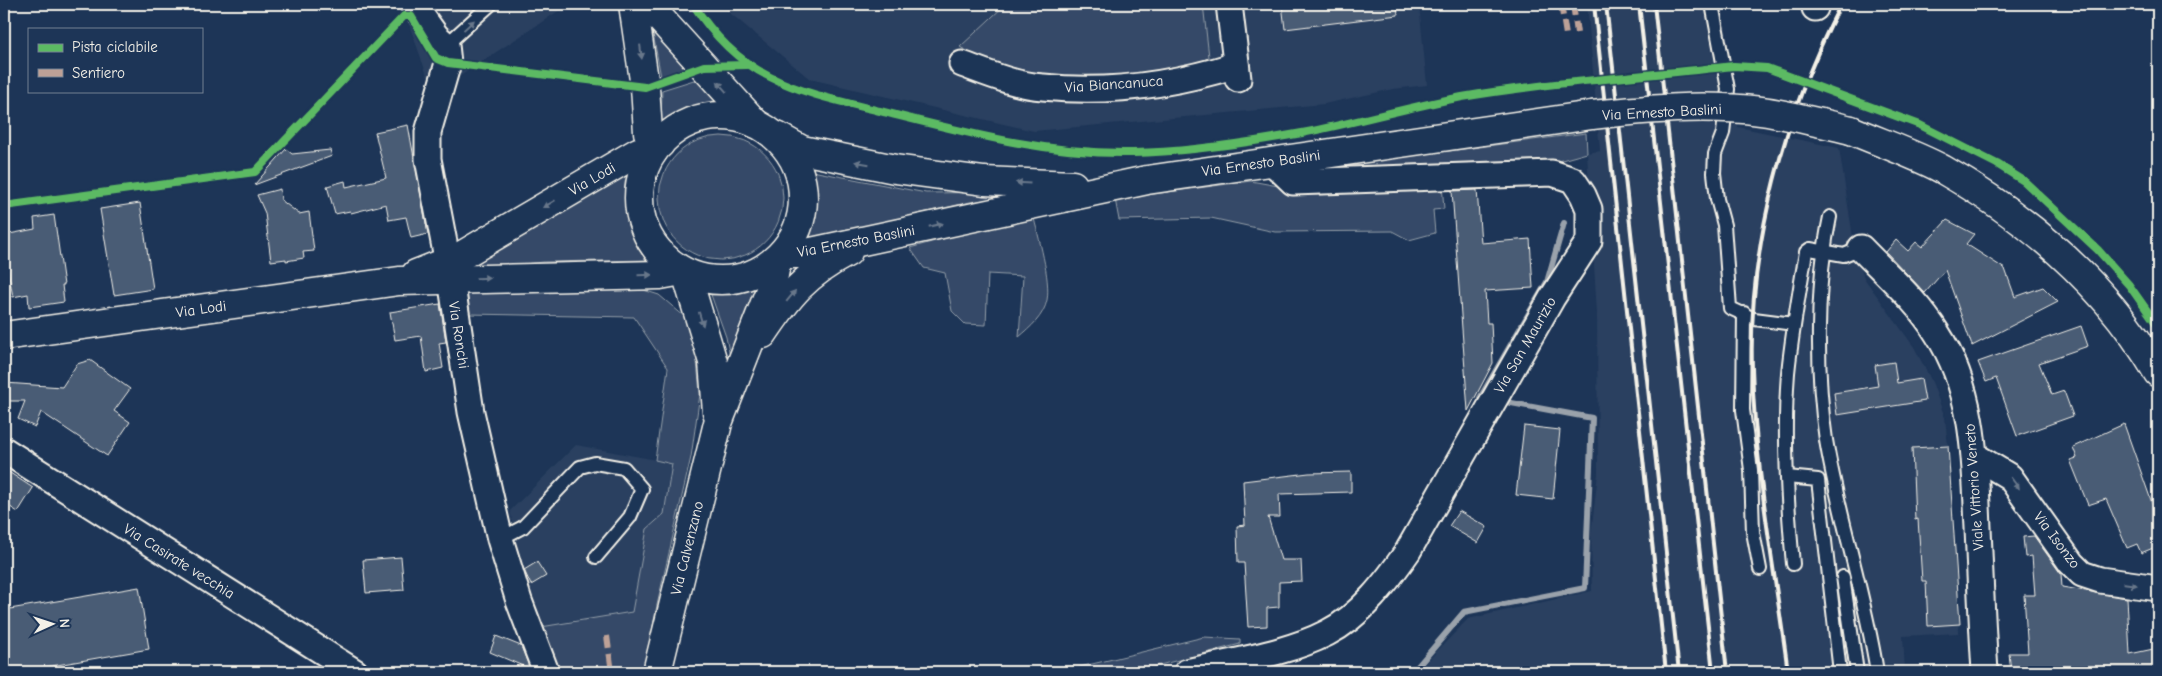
<svg xmlns="http://www.w3.org/2000/svg" width="2162" height="676" viewBox="0 0 2162 676" font-family="'Comic Neue',sans-serif">
<rect width="100%" height="100%" fill="#1d3557"/>
<filter id="ink" filterUnits="userSpaceOnUse"><feTurbulence type="fractalNoise" baseFrequency=".02" numOctaves="2"/><feDisplacementMap in="SourceGraphic" scale="10" xChannelSelector="R" yChannelSelector="G"/><feConvolveMatrix kernelMatrix="1 2 1 2 8 2 1 2 1" color-interpolation-filters="sRGB"/></filter>
<g filter="url(#ink)">
<g fill="#2a4060">
<polygon points="402,4 569,4 454,80 428,78"/>
<polygon points="719,4 1419,4 1427,85 1393,89 1324,104 1034,131 810,79"/>
<polygon points="1587,4 1722,4 1737,101 1738,127 1839,148 1855,250 1864,278 1914,347 1932,382 1945,418 1948,446 1960,624 1958,633 1903,636 1905,672 1417,672 1468,619 1592,591 1591,534 1598,474 1597,313 1587,153 1600,151"/>
<polygon points="576,445 672,463 664,514 647,529 632,612 541,627 521,568 510,511"/>
</g>
<g fill="#354a67" stroke="#949ea8">
<polygon points="1006,4 1203,4 1209,57 1201,62 1140,76 1069,81 995,67 960,47"/>
<polygon points="652,28 689,67 661,77"/>
<polygon points="697,79 717,99 716,106 693,109 664,124 661,122 662,90"/>
<polygon points="1586,133 1587,153 1551,163 1442,184 1444,209 1433,210 1435,233 1409,240 1392,231 1275,232 1211,218 1119,220 1115,199 1251,181 1294,189 1304,170"/>
<circle cx="721" cy="198" r="62"/>
<path d="M629,171L632,176C628,199 629,223 641,243C644,249 649,253 650,260L544,262L465,270L463,265Z"/>
<polygon points="812,171 926,193 1020,192 1020,195 970,202 805,240 814,211"/>
<path d="M1033,214C1038,236 1051,279 1047,300C1044,316 1030,328 1019,337L1023,276L988,274L986,325L965,324L952,311L945,273L924,268L910,248Z"/>
<polygon points="764,283 730,357 726,337 710,292 747,288"/>
<polygon points="634,287 659,295 685,317 696,351 700,394 691,457 657,605 644,672 556,672 541,627 632,612 647,529 664,514 672,464 655,460 668,368 634,317 468,314 463,292"/>
<polygon points="1204,637 1240,639 1240,644 1133,672 1059,672"/>
</g>
<g fill="none" stroke-linecap="round" stroke-linejoin="round">
<g stroke="#9aa2ab" stroke-width="6">
<polyline points="1482,398 1480,398 1547,282 1564,223"/>
<polyline points="1413,672 1464,612 1585,588 1592,418 1506,402"/>
</g>
</g>
<g fill="#485b74" stroke="#f4f1e8">
<polygon points="1282,4 1397,4 1398,15 1285,29"/>
<polygon points="408,125 428,234 411,238 406,217 389,220 386,204 351,213 350,211 335,214 327,186 345,181 346,187 386,178 375,132"/>
<polygon points="286,149 292,154 330,150 332,156 254,185"/>
<polygon points="280,189 281,200 299,214 309,212 314,251 303,252 304,258 286,261 286,259 271,261 265,213 257,195"/>
<polygon points="1477,190 1481,243 1530,239 1533,288 1485,291 1487,323 1491,323 1493,363 1468,411 1452,191"/>
<polygon points="140,203 153,289 114,295 100,209"/>
<polygon points="54,215 64,285 62,285 64,302 29,307 28,294 13,297 8,270 4,271 4,235 35,229 34,218"/>
<polygon points="1947,220 1974,234 1966,244 2005,269 2015,297 2043,287 2058,302 1972,346 1945,270 1925,293 1886,252 1896,240 1908,251 1916,242 1922,247"/>
<polygon points="440,304 446,342 439,343 443,368 426,372 421,336 395,340 390,312"/>
<polygon points="2081,326 2088,346 2039,363 2052,395 2064,391 2073,416 2017,436 1996,378 1986,382 1978,362"/>
<polygon points="90,360 130,389 114,411 130,422 107,456 41,412 35,427 18,419 25,401 4,401 5,383 62,387 77,364"/>
<polygon points="1894,362 1897,383 1921,379 1925,401 1837,415 1834,393 1878,386 1875,365"/>
<polygon points="2124,424 2158,520 2158,546 2141,553 2137,544 2127,548 2106,499 2088,505 2070,460 2077,458 2073,447"/>
<polygon points="1524,426 1560,430 1553,499 1516,495"/>
<polygon points="1948,446 1960,624 1928,626 1926,581 1922,581 1918,519 1915,520 1912,448"/>
<polygon points="4,469 33,488 18,512 4,503"/>
<polygon points="1351,472 1351,492 1279,494 1280,517 1268,517 1281,560 1301,560 1302,581 1279,582 1279,607 1267,608 1267,626 1248,627 1244,563 1238,563 1237,526 1245,525 1243,481 1309,473"/>
<polygon points="1459,511 1487,527 1478,543 1449,526"/>
<polygon points="2034,536 2061,574 2062,587 2127,598 2130,654 2158,648 2158,672 2011,672 2009,653 2028,653 2024,595 2035,595 2032,556 2025,557 2023,537"/>
<polygon points="401,557 404,590 366,593 363,560"/>
<polygon points="537,562 546,576 531,585 524,570"/>
<polygon points="139,587 149,649 17,672 4,672 4,610"/>
<polygon points="496,636 521,646 530,669 490,652"/>
</g>
<g fill="none" stroke-linecap="round" stroke-linejoin="round">
<defs>
<g id="service">
<polyline points="1712,4 1728,89 1723,133 1715,154 1714,173 1717,199 1724,225 1730,308 1754,319 1794,324"/>
<polyline points="446,45 491,4"/>
<path d="M1830,217C1816,283 1816,373 1826,440C1839,518 1865,594 1877,672"/>
<polyline points="1744,313 1743,410 1751,470 1753,532 1760,569"/>
<polyline points="1787,477 1818,480 1840,672"/>
<polyline points="500,539 523,527 580,467 595,463 624,468 642,489 630,517 596,557"/>
<path d="M1793,564C1787,501 1783,437 1788,373C1792,333 1799,293 1806,252L1810,249L1844,255L1861,248"/>
<polyline points="1843,577 1857,672"/>
</g>
<g id="minor">
<polyline points="413,4 436,36 446,45 448,63 428,132 428,159 451,279 471,412 500,539 519,601 546,672"/>
<polyline points="1229,4 1238,79"/>
<polyline points="1815,4 1815,8"/>
<path d="M962,64C989,74 1015,85 1043,87C1107,94 1175,84 1236,65"/>
<path d="M1861,248C1887,275 1917,301 1937,333C1975,391 1975,461 1978,528C1980,576 1982,624 1985,672"/>
<polyline points="4,450 355,672"/>
<polyline points="1975,456 2010,477 2071,563 2082,574 2100,580 2158,588"/>
<path d="M1187,672C1232,661 1286,654 1327,633C1361,616 1387,581 1408,551L1552,298L1589,241V209L1583,195L1573,180L1552,173L1293,182L1271,161"/>
</g>
<g id="tertiary">
<polyline points="416,274 459,257 638,152 653,152"/>
<polyline points="4,336 399,281 660,275 682,271"/>
</g>
<g id="secondary">
<polyline points="633,4 645,87 648,132 660,144"/>
<polyline points="647,4 755,123"/>
<circle cx="721" cy="198" r="82"/>
<path d="M1851,130C1881,143 1914,154 1942,169C2030,219 2107,286 2158,373"/>
<polyline points="777,136 802,150 895,169 984,181 1073,185"/>
<polyline points="782,254 802,254 1147,180 1592,115"/>
<polyline points="686,273 713,362 717,412"/>
<path d="M763,334C789,295 806,274 848,252"/>
<polyline points="657,672 718,423 772,285 777,259"/>
</g>
</defs>
<use href="#service" stroke="#f4f1e8" stroke-width="16"/>
<use href="#minor" stroke="#f4f1e8" stroke-width="29"/>
<use href="#tertiary" stroke="#f4f1e8" stroke-width="31"/>
<use href="#secondary" stroke="#f4f1e8" stroke-width="31"/>
<use href="#service" stroke="#1d3557" stroke-width="12"/>
<use href="#minor" stroke="#1d3557" stroke-width="25"/>
<use href="#tertiary" stroke="#1d3557" stroke-width="28"/>
<use href="#secondary" stroke="#1d3557" stroke-width="28"/>
<g stroke="#f4f1e8" stroke-width="4">
<polyline points="1594,4 1666,672"/>
<polyline points="1606,4 1679,672"/>
<polyline points="1639,4 1713,672"/>
<polyline points="1654,4 1727,672"/>
<path d="M1788,672C1775,571 1755,470 1752,368C1748,245 1785,113 1841,4"/>
</g>
<defs>
<path id="secondary-bridge" d="M1592,115C1648,109 1705,104 1761,111C1791,115 1821,123 1851,130"/>
</defs>
<use href="#secondary-bridge" stroke="#f4f1e8" stroke-width="31" stroke-linecap="butt"/>
<use href="#secondary-bridge" stroke="#1d3557" stroke-width="28"/>
<g stroke="#bda197" stroke-width="6" stroke-dasharray="12 6" stroke-linecap="butt">
<polyline points="1561,4 1566,35"/>
<polyline points="1573,4 1577,33"/>
<polyline points="607,636 612,672"/>
</g>
<defs>
<g id="cycleway">
<path d="M693,4C742,81 797,91 880,111C964,132 1047,155 1133,153C1189,152 1247,143 1302,133C1355,123 1408,107 1462,97C1551,82 1643,76 1734,66L1767,68L1920,125L1997,164L2024,181L2098,250L2129,285L2158,326"/>
<polyline points="4,206 255,172 404,16 411,16 436,58 448,63 645,87 704,66 747,65"/>
</g>
</defs>
<use href="#cycleway" stroke="#1d3557" stroke-width="11"/>
<use href="#cycleway" stroke="#5cba63" stroke-width="8"/>
</g>
<defs><path id="oneway-solid" d="M-6-.8H1V-3.2L6.5 0L1 3.2V.8H-6Z" transform="scale(1.25)"/></defs>
<g fill="#68778a">
<use href="#oneway-solid" transform="translate(469 25) rotate(-43)"/>
<use href="#oneway-solid" transform="translate(641 52) rotate(83)"/>
<use href="#oneway-solid" transform="translate(722 87) rotate(-131)"/>
<use href="#oneway-solid" transform="translate(862 163) rotate(-170)"/>
<use href="#oneway-solid" transform="translate(1023 183) rotate(-177)"/>
<use href="#oneway-solid" transform="translate(549 204) rotate(150)"/>
<use href="#oneway-solid" transform="translate(936 225) rotate(-13)"/>
<use href="#oneway-solid" transform="translate(645 275) rotate(-1)"/>
<use href="#oneway-solid" transform="translate(483 278) rotate(-1)"/>
<use href="#oneway-solid" transform="translate(791 296) rotate(-51)"/>
<use href="#oneway-solid" transform="translate(701 319) rotate(73)"/>
<use href="#oneway-solid" transform="translate(2015 483) rotate(53)"/>
<use href="#oneway-solid" transform="translate(2130 584) rotate(8)"/>
</g>
</g>
<g text-anchor="middle" stroke-width="4" stroke-linejoin="round" paint-order="stroke">
<g font-size="15" fill="#f4f1e8" stroke="#1d3557">
<text transform="translate(1114 84) rotate(-4)" y="5">Via Biancanuca</text>
<text transform="translate(1662 112) rotate(-3)" y="5">Via Ernesto Baslini</text>
<text transform="translate(1261 163) rotate(-8)" y="5">Via Ernesto Baslini</text>
<text transform="translate(592 179) rotate(-30)" y="5">Via Lodi</text>
<text transform="translate(856 241) rotate(-11)" y="5">Via Ernesto Baslini</text>
<text transform="translate(201 309) rotate(-8)" y="5">Via Lodi</text>
<text transform="translate(459 335) rotate(81)" y="5">Via Ronchi</text>
<text transform="translate(1525 345) rotate(-60)" y="5">Via San Maurizio</text>
<text transform="translate(1974 487) rotate(-94)" y="5">Viale Vittorio Veneto</text>
<text transform="translate(2057 540) rotate(53)" y="5">Via Isonzo</text>
<text transform="translate(687 548) rotate(-76)" y="5">Via Calvenzano</text>
<text transform="translate(179 561) rotate(32)" y="5">Via Casirate vecchia</text>
</g>
</g>
<rect width="2162" height="676" fill="none" stroke="#1d3557" stroke-width="20"/>
<rect x="10" y="10" width="2142" height="656" fill="none" stroke="#f4f1e8" stroke-width="2" filter="url(#ink)"/>
<rect x="28" y="28" width="175" height="65" fill="#1d3557" stroke="#738091"/>
<rect x="38" y="44" width="25" height="8" fill="#5cba63" stroke="#738091"/>
<text x="72" y="52" font-size="15" fill="#f4f1e8">Pista ciclabile</text>
<rect x="38" y="69" width="25" height="8" fill="#bda197" stroke="#738091"/>
<text x="72" y="78" font-size="15" fill="#f4f1e8">Sentiero</text>
<g transform="translate(52 624) rotate(87)" stroke="#1d3557" stroke-width="4" paint-order="stroke">
<path d="M0-4L9 19L0 12L-9 19Z" fill="#f4f1e8"/>
<text y="-8" font-size="14" font-weight="bold" text-anchor="middle" fill="#f4f1e8">N</text>
</g>
</svg>
